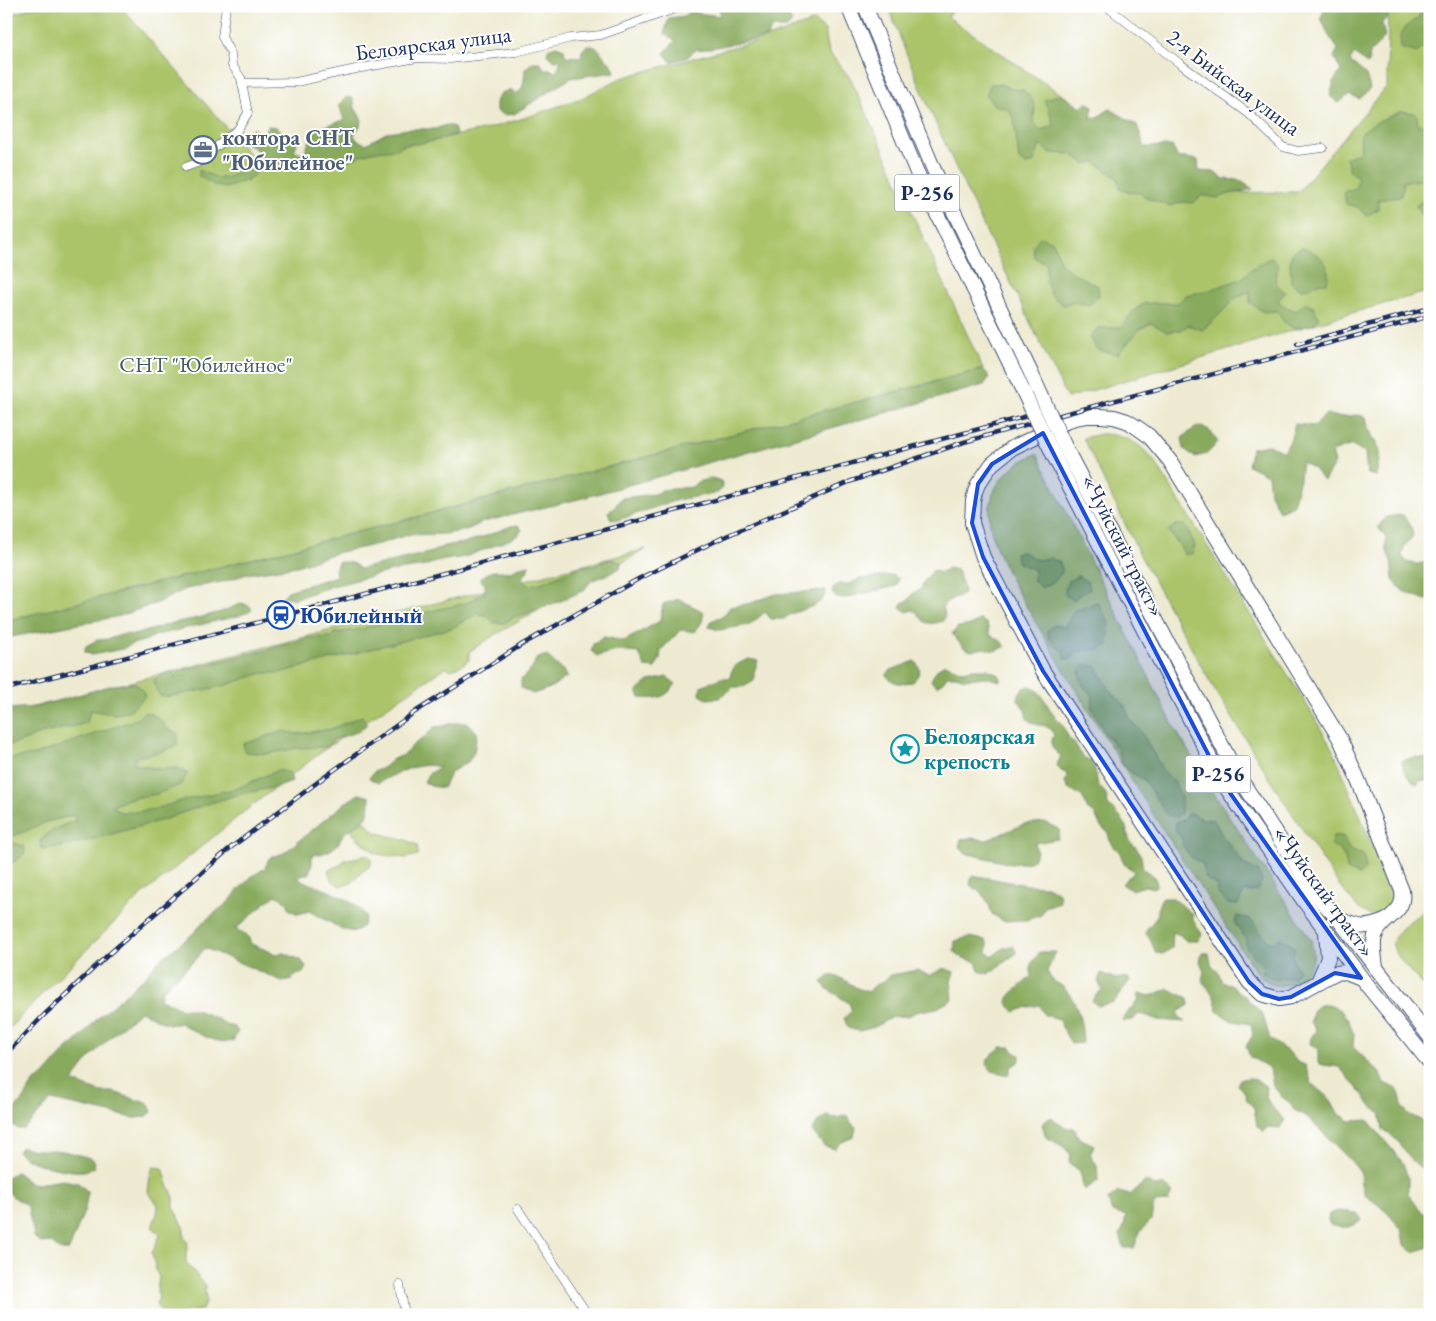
<svg xmlns="http://www.w3.org/2000/svg" width="1436" height="1321" viewBox="0 0 1436 1321" font-family="'EB Garamond',serif">
<rect width="100%" height="100%" fill="#fff"/>
<filter id="ink" filterUnits="userSpaceOnUse"><feTurbulence type="fractalNoise" baseFrequency=".02" numOctaves="2"/><feDisplacementMap in="SourceGraphic" scale="10" xChannelSelector="R" yChannelSelector="G"/><feConvolveMatrix kernelMatrix="1 2 1 2 8 2 1 2 1" color-interpolation-filters="sRGB"/></filter>
<filter id="wash" filterUnits="userSpaceOnUse"><feTurbulence type="fractalNoise" baseFrequency=".0096" numOctaves="4" result="noise"/><feDisplacementMap in="SourceGraphic" scale="20" xChannelSelector="R" yChannelSelector="G"/><feGaussianBlur stdDeviation="1.12" result="paint"/><feColorMatrix in="noise" values="0 0 0 0 0 0 0 0 0 0 0 0 0 0 0 0 0 1.4 0 .05"/><feComposite in="paint" operator="in"/></filter>
<g filter="url(#wash)">
<rect width="100%" height="100%" fill="#eeead1"/>
<g fill="#abc469" stroke="#637a64">
<polygon points="35,6 120,6 266,173 483,130 521,119 582,98 621,78 770,37 814,21 825,30 829,52 851,79 983,369 417,517 6,621 6,17"/>
<path d="M888,6H954L948,17L1205,193L1298,192L1387,86L1388,6H1430V291L1334,318L1067,398C1005,269 938,141 888,6Z"/>
<path d="M1101,434C1126,435 1139,442 1155,462L1310,710L1334,752L1380,865L1392,891L1391,904L1381,913L1370,915L1359,909L1339,885L1280,795L1209,680L1142,559L1083,438Z"/>
<path d="M1037,454L1174,727L1209,786L1311,940C1312,946 1314,953 1313,959C1309,975 1285,992 1269,983C1264,980 1259,974 1255,970C1216,911 1177,852 1139,792C1114,752 1089,711 1064,670C1048,643 1032,616 1016,589C1007,571 995,550 991,530C984,493 1003,467 1037,454Z"/>
<polygon points="646,549 493,636 469,652 469,660 462,665 451,670 446,667 328,747 240,815 141,896 44,992 6,1032 6,714"/>
<polygon points="364,820 375,832 406,840 417,845 418,855 406,858 377,854 358,839 350,830"/>
<path d="M367,855L371,858V865C364,872 358,873 352,883L340,886L331,880L328,870L340,865L345,860Z"/>
<path d="M1430,906V992C1422,984 1390,953 1393,942C1396,929 1420,914 1430,906Z"/>
<path d="M153,1167L163,1168L168,1185L174,1197V1209L184,1227V1238L188,1243L186,1253V1262L205,1285L206,1301L202,1310L183,1312L180,1315C166,1315 163,1317 156,1304L159,1298L157,1291L159,1277L156,1271L152,1253L160,1235L152,1227L157,1214L158,1205L148,1192L150,1176Z"/>
</g>
<g fill="#88aa5d" stroke="#526c5e">
<polygon points="721,6 789,6 786,12 792,22 787,28 772,28 767,37 706,49 695,50 688,57 671,62 664,53 675,41 664,33 669,18 684,16 689,12 719,16"/>
<polygon points="1325,6 1396,6 1382,23 1385,37 1370,53 1368,65 1354,54 1350,61 1366,75 1370,89 1360,99 1349,95 1338,103 1330,96 1334,81 1341,71 1334,57 1338,49 1329,36 1321,18"/>
<path d="M1426,6H1430C1430,27 1434,37 1417,53L1401,48L1400,36L1405,27L1418,19L1421,10Z"/>
<path d="M587,45C602,48 597,49 606,59C612,65 613,64 615,72L571,78L514,114L504,115L496,111V101L501,93L510,90L516,94C525,89 524,78 525,69L533,62H540L544,69H550L556,73L561,60H554L547,55L548,49L556,46L564,49L565,56L581,57L582,51Z"/>
<polygon points="991,84 1001,84 1012,89 1023,90 1032,99 1035,108 1033,121 1040,130 1054,126 1049,110 1044,100 1061,94 1081,108 1087,102 1093,107 1090,119 1096,118 1110,109 1137,125 1145,147 1172,146 1178,158 1185,158 1198,160 1199,171 1214,172 1223,179 1239,180 1253,189 1229,194 1217,198 1201,195 1194,203 1183,202 1170,206 1149,199 1140,193 1129,192 1121,190 1117,178 1095,162 1085,164 1072,154 1050,153 1040,145 1034,162 1026,165 1019,160 1014,119 1008,109 994,105 986,95"/>
<path d="M346,97L353,98L355,108L362,120L360,126L354,135L357,140L366,144L388,132L408,129H435L446,125L454,127L456,134L438,140L417,144H405L397,149L376,151L361,155L354,159L328,162L307,169L271,171L264,165L248,180L226,188L214,185L199,176V170C206,173 214,178 222,178C235,178 243,165 256,166L261,161L256,149L247,144L241,137L253,128L261,135L268,126L276,127L287,135L295,136L297,143L294,152L304,154L310,140L317,129L344,120L339,104Z"/>
<path d="M1402,111L1417,114L1418,126L1430,122V185L1428,186L1421,180L1402,182L1404,188L1400,197L1378,200V209L1366,216L1358,207L1346,204L1344,192L1356,188L1358,178L1349,169L1346,158L1360,152C1362,147 1359,141 1361,136C1364,125 1392,116 1402,111Z"/>
<path d="M1423,200H1430V228L1427,230C1422,222 1422,214 1416,206Z"/>
<polygon points="1040,237 1053,242 1061,264 1076,275 1098,286 1099,296 1089,305 1074,302 1063,305 1051,295 1046,281 1046,263 1034,257 1033,246"/>
<path d="M1302,247C1320,254 1332,263 1327,283L1315,284L1310,288L1301,289L1291,282C1292,274 1288,260 1292,254C1294,251 1299,249 1302,247Z"/>
<path d="M1271,258C1284,270 1276,266 1275,279C1275,284 1281,289 1285,292L1278,301L1286,307L1296,311L1305,302L1314,308L1319,318L1313,325L1293,328L1284,322L1277,311L1264,312L1250,303V291L1237,297L1212,322L1202,330L1188,325L1182,330L1167,332L1151,323L1139,330L1118,354L1097,350L1090,337L1098,328L1121,327L1134,310L1145,303H1178L1186,295L1207,291L1241,279L1255,266Z"/>
<polygon points="983,369 987,373 989,378 984,385 579,499 483,522 467,530 446,534 407,535 379,544 336,553 297,566 247,574 226,581 186,589 157,603 120,616 6,638 6,621 417,517"/>
<polygon points="1326,414 1339,417 1358,415 1366,417 1368,427 1380,451 1377,476 1367,474 1365,453 1352,445 1332,452 1335,463 1324,481 1314,469 1302,462 1300,478 1293,505 1279,511 1270,493 1268,475 1248,465 1252,448 1268,445 1284,452 1290,441 1295,424 1314,426"/>
<polygon points="1197,426 1208,429 1218,442 1207,454 1195,457 1184,449 1182,438"/>
<polygon points="712,478 721,481 723,488 717,493 677,500 618,520 611,519 608,512 615,507 621,498 655,494 662,490 692,487 697,482"/>
<polygon points="1403,515 1411,526 1413,536 1404,547 1402,556 1407,562 1416,564 1430,562 1430,599 1426,600 1403,591 1393,580 1391,561 1386,549 1386,538 1378,527 1386,517"/>
<polygon points="1176,524 1186,526 1195,545 1193,553 1184,555 1180,546 1168,531"/>
<path d="M518,525L522,530L518,535L511,539L465,557L438,561L425,566L391,571L333,586L294,599L283,596L288,591L336,576L335,570L338,562C349,562 353,562 360,569L432,552L444,546L464,543L483,537L511,526Z"/>
<polygon points="1023,552 1037,560 1050,558 1060,562 1062,572 1055,581 1041,588 1034,581 1034,570 1018,563 1015,553"/>
<path d="M609,559L621,562L620,568L609,574L591,581L584,590L563,600L525,614L513,617L505,623H494L486,615L477,614L452,628L279,673H263L220,687L167,697L160,696C156,690 154,686 154,679L159,676L259,652L309,638L330,637L335,633L356,630L430,611L467,603L485,592V584L480,580C490,568 496,571 511,572L516,568L529,565L527,573L521,579L527,585L538,584L582,566H593Z"/>
<path d="M948,568L957,570C960,580 964,583 964,594C956,598 948,599 943,606L945,615L943,621C936,623 927,626 922,619C918,615 920,614 913,610L907,612L900,607L902,603L909,600L912,594L921,589L923,583L933,570L941,573Z"/>
<polygon points="893,575 899,579 896,586 845,598 838,598 832,593 834,587 839,584 849,584 859,579"/>
<polygon points="1078,576 1088,582 1090,590 1082,593 1073,600 1064,594 1068,581"/>
<path d="M826,590C823,611 796,607 784,619H771L765,612L750,625L719,630L709,627L711,621L723,616L730,607L751,603L776,594Z"/>
<polygon points="679,599 704,612 702,622 695,632 681,630 661,650 660,659 655,668 645,667 639,653 617,651 597,656 591,651 593,644 604,637 624,641 660,621 663,604"/>
<path d="M1098,602L1110,625L1108,645L1100,649L1075,652L1071,659H1065L1063,650C1053,647 1049,640 1047,631L1054,625L1065,627L1074,611Z"/>
<polygon points="242,603 251,607 251,611 238,616 157,635 144,641 132,644 122,649 92,655 84,652 86,646 97,640 108,639 125,634 134,635 173,623 198,618 224,611"/>
<polygon points="980,619 987,624 990,635 1001,641 1005,647 994,651 984,648 971,651 963,647 952,634 958,627 972,625"/>
<path d="M546,655C553,661 558,667 565,672L567,677L550,688L533,694L521,688V679L532,669L536,659Z"/>
<path d="M749,659L758,661L754,672V680L742,687H733L719,698L707,699L700,695L701,686L721,678H730C731,666 739,663 749,659Z"/>
<path d="M915,661L920,669L918,675L913,682C901,683 895,686 886,675L891,670Z"/>
<path d="M945,664L963,671L973,669H986L994,672L1000,676V681L985,677L965,679L956,676H947L943,682L936,686L931,681C934,673 937,668 945,664Z"/>
<polygon points="1085,664 1097,667 1111,692 1124,704 1131,721 1142,733 1162,769 1175,783 1181,797 1181,813 1177,817 1167,815 1162,806 1156,798 1144,780 1132,773 1123,765 1117,748 1105,733 1091,706 1093,696 1082,685 1079,671"/>
<path d="M667,677L676,684C664,699 659,699 640,698L637,691L649,681Z"/>
<path d="M135,683L142,689L145,696C125,719 118,715 90,710L87,723L36,735L27,740L6,746V709L36,707L113,685Z"/>
<path d="M1030,686L1036,689L1043,697L1052,713L1063,726L1069,738L1076,745L1081,755L1086,759L1091,760L1095,770L1098,785L1106,794L1108,805L1122,819L1125,824L1130,842L1136,847L1141,856L1143,869L1154,876L1157,884L1154,888L1145,886L1131,890L1122,884L1127,878L1132,875L1134,871L1124,864L1120,853L1115,848L1109,839L1108,832L1101,827L1095,814L1087,809C1084,794 1079,795 1068,789L1065,783L1067,777L1066,773L1061,771L1057,765L1061,756L1057,753L1052,747V740L1054,735C1046,720 1039,729 1030,721C1025,718 1027,716 1025,711C1024,707 1020,703 1018,700C1019,692 1021,688 1030,686Z"/>
<polygon points="144,712 154,715 162,722 166,728 178,734 177,745 161,752 136,757 134,764 160,769 179,768 188,774 180,785 157,794 128,799 113,806 120,812 135,812 155,809 184,800 238,788 278,770 290,773 292,782 281,786 237,795 204,805 163,820 68,846 42,849 40,841 51,831 75,820 75,815 46,822 12,837 13,843 24,846 25,853 16,861 6,863 6,759 34,755 137,719"/>
<polygon points="362,716 367,724 360,731 332,740 328,747 298,748 266,754 245,752 243,744 284,731 297,734 331,729"/>
<path d="M452,723H468L477,732L474,752L468,762L451,772L443,788L431,786L424,782L428,774L440,767C419,761 397,773 378,783L369,778L374,772L384,767L393,759L404,755L414,744L424,738L434,727L444,726Z"/>
<path d="M1415,757L1430,759V782L1420,780L1417,785C1409,779 1402,772 1402,761Z"/>
<path d="M359,794L370,797C371,825 359,819 343,835C340,838 340,842 337,845C330,852 322,854 312,855V864L309,873L297,878C319,889 350,895 366,916L363,926L355,932L344,930L309,911L298,914L290,910L287,902L276,895L265,903L236,929L248,936L251,944L276,954L284,953L301,960L306,967L303,973L296,975L292,979L282,981L205,948L196,959L162,991L160,999L175,1005L181,1009C194,1008 205,1013 216,1018C223,1022 227,1025 234,1027L238,1031L233,1041C215,1045 196,1032 180,1023C167,1028 152,1016 140,1011C120,1029 84,1058 73,1082L101,1092H114L149,1104L152,1112L146,1117L134,1118L51,1100L24,1129H18L13,1125V1111L26,1096L33,1082L43,1076L67,1049L80,1038L97,1019L145,977L157,962L194,933L202,923L230,901L238,890L251,877L265,868L269,858L284,853L345,803Z"/>
<path d="M1187,814H1193L1202,819L1214,820L1223,837L1237,854L1243,864L1258,871L1262,880L1258,890L1252,892L1244,891L1238,905L1228,904L1217,893V885C1205,880 1204,878 1203,864L1191,857L1183,846L1182,839L1175,830L1176,822L1185,819Z"/>
<polygon points="1045,822 1060,830 1058,839 1035,843 1037,853 1031,862 1011,864 965,853 959,847 961,839 970,838 987,840 1024,824"/>
<path d="M1333,836H1343L1350,850L1363,855L1366,868L1359,875L1347,870C1346,855 1343,853 1331,844Z"/>
<path d="M972,875L1026,885L1047,886L1059,893L1060,902L1045,907L1041,915L1027,920L1003,921L992,914C988,899 983,894 970,885Z"/>
<path d="M1162,898H1173L1192,914L1194,922L1202,934L1198,941H1186L1180,935L1173,932L1172,948L1163,954L1156,953L1150,939L1145,932C1148,926 1152,924 1156,918C1160,911 1156,907 1162,898Z"/>
<path d="M1237,916L1250,919L1269,942L1274,943L1279,938L1287,941L1295,948C1290,958 1293,962 1299,970L1294,977H1287L1276,980L1263,973L1262,965L1246,947V938L1235,923Z"/>
<polygon points="969,937 985,940 988,944 987,952 992,957 1003,948 1013,946 1017,953 988,974 979,971 976,962 963,958 954,951 955,941"/>
<path d="M1040,952H1056L1047,971C1054,986 1059,981 1066,990C1079,1005 1082,1024 1083,1043L1071,1044L1062,1027L1060,1019L1044,1015L1040,1005L1028,1007L1014,1012L1007,1003L1011,994L1031,977V964Z"/>
<path d="M1202,953H1209L1211,964L1218,972L1222,981L1232,986L1246,997L1263,1015L1270,1039L1291,1054L1297,1062L1305,1065L1312,1084L1331,1100L1338,1113L1350,1121L1368,1120L1403,1163L1408,1178V1194L1422,1212L1430,1218V1247L1413,1252L1404,1244L1401,1229L1384,1209L1365,1195L1361,1184L1360,1172L1352,1162L1306,1116L1294,1110L1289,1102L1282,1097L1273,1086L1270,1068L1250,1057L1246,1046L1253,1035L1251,1024L1232,1021L1217,1011C1216,996 1211,992 1202,981L1204,971L1200,961Z"/>
<polygon points="944,968 954,972 951,981 953,999 937,1008 916,1012 908,1016 892,1017 875,1027 859,1031 848,1028 844,1018 852,1011 849,1003 826,988 822,982 831,975 843,979 857,988 868,992 875,985 883,982 891,975 918,970 929,976"/>
<polygon points="1101,973 1116,979 1127,977 1130,980 1114,1002 1098,1006 1092,1001 1097,994 1102,990 1098,981"/>
<polygon points="1168,989 1188,998 1189,1005 1178,1012 1179,1016 1185,1022 1157,1020 1148,1016 1139,1014 1133,1020 1122,1021 1131,1008 1138,1001 1139,993 1150,996"/>
<path d="M1319,1005H1332L1341,1011L1349,1021L1354,1035L1353,1047L1379,1072L1384,1083C1400,1090 1400,1090 1402,1107L1410,1115L1427,1123L1430,1131V1175L1416,1165L1402,1148L1397,1140L1383,1130L1380,1112L1370,1106L1363,1095L1339,1067L1323,1065L1318,1063V1049L1310,1044L1311,1038L1316,1030L1311,1022L1312,1011Z"/>
<path d="M1001,1047H1011L1014,1052L1020,1055V1061L1011,1067L1008,1075L992,1071L986,1063C991,1053 994,1054 1001,1047Z"/>
<path d="M1250,1078L1260,1082L1266,1087C1263,1101 1276,1111 1285,1120L1280,1128L1268,1127L1263,1132L1257,1126L1254,1108L1247,1100L1245,1093L1237,1085L1240,1079Z"/>
<polygon points="848,1115 851,1123 856,1127 854,1137 842,1142 835,1149 824,1146 812,1131 817,1123 826,1116 836,1118"/>
<polygon points="1051,1117 1065,1128 1074,1128 1079,1138 1094,1145 1090,1155 1097,1165 1098,1181 1084,1190 1080,1171 1069,1163 1071,1155 1064,1147 1046,1137 1042,1124"/>
<path d="M22,1147C34,1151 41,1150 54,1150C67,1151 80,1155 93,1159L95,1167C92,1168 88,1171 84,1171C70,1173 25,1164 18,1151Z"/>
<path d="M17,1172L28,1182L37,1184L63,1180L78,1183L88,1192L85,1209L69,1250H59L51,1242L41,1243L34,1237C33,1227 29,1218 28,1207C15,1196 4,1197 7,1177Z"/>
<polygon points="1146,1181 1154,1186 1164,1185 1172,1192 1168,1202 1154,1203 1151,1220 1140,1232 1134,1248 1124,1248 1120,1235 1124,1226 1126,1216 1112,1212 1108,1200 1119,1192 1130,1195"/>
<path d="M1337,1211L1357,1213L1362,1220C1352,1228 1343,1229 1330,1225L1328,1220L1329,1214Z"/>
</g>
</g>
<g filter="url(#ink)">
<g fill="none" stroke-linecap="round" stroke-linejoin="round">
<defs>
<g id="street">
<polyline points="1106,6 1179,63 1248,113 1283,147 1298,151 1323,148"/>
<polyline points="242,83 296,82 356,69 417,58 450,59 516,52 571,38 601,35 683,6"/>
<polyline points="186,167 197,163 238,129 248,113 241,78 232,65 231,54 222,37 226,6"/>
<polyline points="518,1209 588,1315"/>
<polyline points="400,1285 405,1315"/>
</g>
<g id="highway">
<polyline points="848,6 918,175 1016,376"/>
<polyline points="865,6 934,170 1030,371"/>
<polyline points="1066,449 1237,774 1316,895 1338,919 1430,1037"/>
<polyline points="1054,456 1223,783 1304,901 1366,984 1430,1063"/>
<path d="M1339,919C1361,928 1363,929 1385,921"/>
<path d="M1361,978L1346,972L1335,973L1291,997L1279,999L1262,994L1249,982L1043,671L983,557L972,523L973,501L975,492L978,484L992,464L1012,448L1074,418L1087,416H1101L1114,417L1127,421L1138,428L1149,436L1170,461L1340,739L1357,777L1402,891C1406,915 1382,916 1375,936C1372,946 1375,958 1376,968"/>
<polyline points="1318,982 1328,958 1326,932"/>
</g>
</defs>
<use href="#street" stroke="#3b4b6f" stroke-width="9"/>
<use href="#highway" stroke="#3b4b6f" stroke-width="16"/>
<use href="#street" stroke="#fff" stroke-width="8"/>
<use href="#highway" stroke="#fff" stroke-width="14"/>
<defs>
<g id="rail">
<polyline points="1297,344 1430,308"/>
<polyline points="6,689 418,580 1046,411"/>
<polyline points="6,1054 44,1015 110,953 229,849 323,778 415,712 523,644 640,578 724,537 849,482 964,442 1068,413 1430,316"/>
</g>
</defs>
<use href="#rail" stroke="#1b2f5e" stroke-width="4.5"/>
<use href="#rail" stroke="#fff" stroke-width="2.5" stroke-dasharray="8" stroke-linecap="butt"/>
<defs>
<g id="highway-bridge">
<polyline points="1030,371 1066,449"/>
<polyline points="1016,376 1054,456"/>
</g>
</defs>
<use href="#highway-bridge" stroke="#3b4b6f" stroke-width="16" stroke-linecap="butt"/>
<use href="#highway-bridge" stroke="#fff" stroke-width="14"/>
</g>
</g>
<path fill="#1d4ed8" fill-opacity="0.2" stroke="#1d4ed8" stroke-width="4" stroke-linejoin="round" d="M1043,433L1223,783L1361,978L1335,973L1291,997L1279,999L1262,994L1249,982L1043,671L983,557L972,523L978,484L992,464Z"/>
<defs>
<symbol id="office-ring" viewBox="-11 -11 22 22"><circle r="9.5" fill="#fff" stroke="#5c6f8a" stroke-width="1.5"/><path d="M-6-3h4V-5.5h4V-3h4V5H-6ZM-1-4.5V-3h2v-1.5ZM-6 0V1H6V0Z" fill="#5c6f8a"/></symbol>
<symbol id="station-ring" viewBox="-11 -11 22 22"><circle r="9.5" fill="#fff" stroke="#1a4fb4" stroke-width="1.5"/><path d="M-3-6H3Q5-6 5-4V2Q5 4 3 4L4.5 6H3L1.5 4h-3L-3 6H-4.5L-3 4Q-5 4-5 2V-4Q-5-6-3-6ZM-3.5-4v3h7v-3ZM-3.5 1v1.5H-2V1ZM2 1v1.5H3.5V1Z" fill="#1a4fb4"/></symbol>
<symbol id="sight-ring" viewBox="-11 -11 22 22"><circle r="9.5" fill="#fff" stroke="#0f9aa8" stroke-width="1.5"/><path d="M0-6L1.8-2.2L6-1.7L2.9 1.2L3.7 5.4L0 3.3L-3.7 5.4L-2.9 1.2L-6-1.7L-1.8-2.2Z" fill="#0f9aa8"/></symbol>
</defs>
<g fill-rule="evenodd">
<use href="#office-ring" x="187" y="134" width="32" height="32"/>
<use href="#station-ring" x="265" y="599" width="32" height="32"/>
<use href="#sight-ring" x="889" y="733" width="32" height="32"/>
</g>
<g text-anchor="middle" stroke-width="4" stroke-linejoin="round" paint-order="stroke">
<g fill="#fff" stroke="#5f6d8e" stroke-width="1">
<rect x="894.5" y="174.5" width="65" height="37" rx="4"/>
<rect x="1185.5" y="755.5" width="65" height="37" rx="4"/>
</g>
<g font-size="21" font-weight="bold" fill="#1b2f5e">
<text x="927" y="200">Р-256</text>
<text x="1218" y="781">Р-256</text>
</g>
<g font-size="22" fill="#1b2f5e" stroke="#fff">
<text transform="translate(433 43) rotate(-7)" y="8">Белоярская улица</text>
<text transform="translate(1234 82) rotate(37)" y="8">2-я Бийская улица</text>
<text transform="translate(1124 545) rotate(63)" y="8">«Чуйский тракт»</text>
<text transform="translate(1325 891) rotate(54)" y="8">«Чуйский тракт»</text>
</g>
<g font-size="22" font-weight="bold" fill="#4e5e75" stroke="#fff" text-anchor="start">
<text x="222" y="145">контора СНТ<tspan x="222" dy="25">"Юбилейное"</tspan></text>
</g>
<g font-size="22" fill="#465c61" stroke="#fff">
<text x="206" y="372">СНТ "Юбилейное"</text>
</g>
<g font-size="22" font-weight="bold" fill="#164399" stroke="#fff" text-anchor="start">
<text x="300" y="623">Юбилейный</text>
</g>
<g font-size="22" font-weight="bold" fill="#0d838f" stroke="#fff" text-anchor="start">
<text x="924" y="744">Белоярская<tspan x="924" dy="25">крепость</tspan></text>
</g>
</g>
<rect width="1436" height="1321" fill="none" stroke="#fff" stroke-width="25"/>
</svg>
